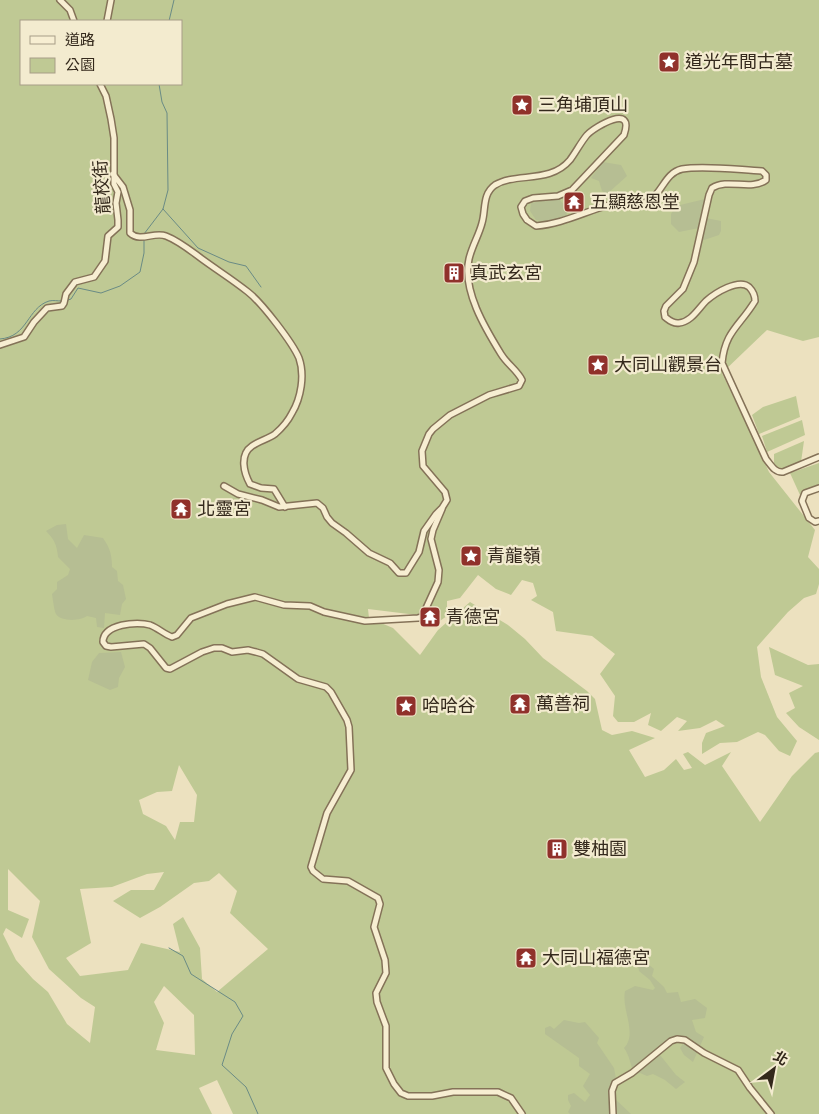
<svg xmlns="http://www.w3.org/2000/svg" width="819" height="1114" font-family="'Zilla Slab','Noto Sans TC',serif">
<rect width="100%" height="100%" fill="#ece1bf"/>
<g fill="#bfc994" fill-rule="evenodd">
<path d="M 0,0 L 819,0 L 819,337 L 803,341 L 767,330 L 722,373 L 769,472 L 815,530 L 808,557 L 819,569 L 819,584 L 816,594 L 804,598 L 788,612 L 757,647 L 761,677 L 777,717 L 797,741 L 790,756 L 779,751 L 765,735 L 758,732 L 737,742 L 720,743 L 702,754 L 702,743 L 706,733 L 725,726 L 716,720 L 700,728 L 678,731 L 687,721 L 677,717 L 661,731 L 648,725 L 651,713 L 634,722 L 618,722 L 613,716 L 615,696 L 600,674 L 615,654 L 592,636 L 556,631 L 553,612 L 531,600 L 537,596 L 533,583 L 522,580 L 511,595 L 496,589 L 478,575 L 460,598 L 447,601 L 447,616 L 434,625 L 433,614 L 417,615 L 368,609 L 369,618 L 393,628 L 420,655 L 438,630 L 470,602 L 508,625 L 525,639 L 543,658 L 587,691 L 595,699 L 602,730 L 612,735 L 632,731 L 655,738 L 629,750 L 645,777 L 664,770 L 676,759 L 684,770 L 692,768 L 683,754 L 688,752 L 705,765 L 731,752 L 722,766 L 760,822 L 792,776 L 815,753 L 819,752 L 819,1114 L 233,1114 L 217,1080 L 199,1088 L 212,1114 L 0,1114 ZM 21,21 L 181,21 L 181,84 L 21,84 ZM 179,765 L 197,795 L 194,822 L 180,822 L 175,840 L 166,826 L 143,814 L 139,800 L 157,792 L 172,791 ZM 8,869 L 40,901 L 32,937 L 49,969 L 81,998 L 95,1007 L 90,1043 L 67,1024 L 48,992 L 33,979 L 16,960 L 3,934 L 6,928 L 22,938 L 29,919 L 8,910 ZM 164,872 L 154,890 L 131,890 L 113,901 L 140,918 L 160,907 L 194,883 L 209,881 L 219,873 L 237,891 L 230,913 L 268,949 L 217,992 L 202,979 L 200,948 L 183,917 L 173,924 L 180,952 L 141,943 L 128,970 L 80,976 L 66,958 L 91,943 L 80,889 L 112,887 L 147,874 ZM 164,986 L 194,1015 L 195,1055 L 156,1050 L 164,1023 L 154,1002 Z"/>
<polygon points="796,396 800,417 759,434 752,415 763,407"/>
<polygon points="802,420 805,435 767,452 762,436"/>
<polygon points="804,441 801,462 779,471 774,464 774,454"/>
<polygon points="819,463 819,484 800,495 790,473"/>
<polygon points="769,647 808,665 819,664 819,740 799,727 786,713 795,708 789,693 803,686 775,675"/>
</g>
<g fill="#b6be93">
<polygon points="603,162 621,165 627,176 607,194 602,191 599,181 591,178"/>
<polygon points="558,198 566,207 567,217 546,222 536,220 530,211 531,203"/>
<polygon points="705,199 699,228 679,232 671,224 671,214 676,206"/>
<polygon points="706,218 721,221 721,231 719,235 701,241"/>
<path d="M 66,524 L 68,539 L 77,548 L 84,535 L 103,538 C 110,548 112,555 112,567 L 117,571 L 118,581 L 123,585 L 126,599 L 122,604 L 120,615 L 105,613 L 104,628 L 97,627 L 96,618 L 87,616 C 81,621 61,622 56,614 C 54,610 53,600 52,594 L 57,589 L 57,582 L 68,575 L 70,569 L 58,557 C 57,545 54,539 46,531 L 57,525 Z"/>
<polygon points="121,652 125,667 119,678 118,687 110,690 88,680 92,662 99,653"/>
<path d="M 643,960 L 654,969 L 652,976 L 664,987 L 667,993 L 678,992 L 681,1002 L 695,999 L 707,1008 L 705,1018 L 692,1020 L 696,1032 L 704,1037 L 693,1062 L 684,1055 L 680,1048 L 686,1039 L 679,1038 L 656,1050 L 676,1075 L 685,1082 L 676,1089 L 665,1080 L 653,1074 L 647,1076 L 640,1073 L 635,1075 C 630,1065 630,1056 624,1048 C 638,1034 621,1009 625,991 L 635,986 L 653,990 L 655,988 L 650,980 L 639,971 L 637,961 Z"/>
<polygon points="564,1020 579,1023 585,1022 599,1038 597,1043 614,1068 616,1079 610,1086 614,1098 631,1114 570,1114 568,1112 571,1106 568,1100 568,1095 574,1093 585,1102 590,1095 583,1086 590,1074 579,1066 579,1058 545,1034 545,1028 550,1026 554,1029"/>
</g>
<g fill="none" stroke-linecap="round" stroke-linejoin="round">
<g stroke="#6a8b85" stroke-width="1">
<polyline points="169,21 174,0"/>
<polyline points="163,209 198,248 229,262 246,266 261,287"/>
<polyline points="144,234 163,209 168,190 167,113 162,102 159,84"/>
<polyline points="68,300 71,299 78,288 101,293 120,286 140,272 144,253 144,240"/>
<path d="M 0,339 C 28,337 27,308 49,301 C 53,300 58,301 61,301"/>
<polyline points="169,948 183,956 191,974 235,1002 243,1016 232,1034 222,1065 246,1087 258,1114"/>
</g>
<g stroke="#847258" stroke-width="8">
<g id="street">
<polyline points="60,0 70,10 74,21"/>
<polyline points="107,21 111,0"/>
<path d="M 113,174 L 123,187 L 130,210 L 130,233 C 141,243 154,231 166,236 C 179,241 191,251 202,259 C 217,270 233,280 248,292 C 262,303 292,342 299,358 C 305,375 301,398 292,413 C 288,421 282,428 275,434 C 268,439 259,441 252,446 C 239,455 244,473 250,484 L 261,488 L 274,489 L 285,507"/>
<polyline points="0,345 24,337 34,322 47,308 62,306 64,303 66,294 75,282 94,277 105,261 108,236 118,227 118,220 116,203 118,192 114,184 114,138 111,119 106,96 100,84"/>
<path d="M 224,486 L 238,494 L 262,500 L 279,507 L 317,503 L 323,508 L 327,517 L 332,523 L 346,533 L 369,553 L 390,563 L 399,573 L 406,573 L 419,552 L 424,531 L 436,514 L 442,508 L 447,500 L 445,492 L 423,466 L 422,451 L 429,434 L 433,429 L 450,415 L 489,395 L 519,386 L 522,380 C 517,370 507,364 501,354 C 485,328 462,290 469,259 C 472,246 479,235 482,223 C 486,210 482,194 495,185 C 516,172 550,184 570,160 C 576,152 581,142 587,135 C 596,126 635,103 624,135 L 572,190 L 558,196 L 533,198 L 525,201 L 521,207 L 523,214 L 527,220 L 536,226 C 562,224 584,212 609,205 C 621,203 635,207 647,202 C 662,195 664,173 682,169 C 704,165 740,170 762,171 L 766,175 L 766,180 C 751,191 728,178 712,188 L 709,195 L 694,262 L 683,289 L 666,306 L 664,311 L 665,317 C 669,320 673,324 679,323 C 691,322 698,309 706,301 C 715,293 739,278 749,287 C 753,291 755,296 755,301 C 740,326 725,331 722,363 L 766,459 C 771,465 775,473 783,472 L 819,457"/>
<polyline points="819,488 805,493 802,501 809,518 815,522 819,521"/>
<path d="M 442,509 L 433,530 L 431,539 L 439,570 L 438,582 L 422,617 L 418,618 L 365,621 L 324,612 L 310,606 L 284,605 L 255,597 L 227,604 L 191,618 L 177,635 L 172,637 C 164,634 158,628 150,625 C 137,621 103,624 103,642 L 106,646 L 111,647 L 144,644 L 150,648 L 166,668 L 170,669 L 202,652 L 214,648 L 222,648 L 232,652 L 248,650 L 256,652 L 263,654 L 298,679 L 326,687 L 331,692 L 347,720 L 349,727 L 351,770 L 327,813 L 311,867 L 313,871 L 323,879 L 348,881 L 378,898 L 380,904 L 374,927 L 385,960 L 386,973 L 376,993 L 377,1002 L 386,1026 L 386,1068 L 394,1084 L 401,1093 L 408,1096 L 432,1096 L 453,1092 L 498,1092 L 511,1098 L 522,1114"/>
<polyline points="613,1114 612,1091 615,1083 632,1073 671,1041 677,1039 685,1040 704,1053 738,1070 750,1088 771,1114"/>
</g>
</g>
<use href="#street" stroke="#f7eed2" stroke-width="5"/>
</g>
<defs>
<g id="sight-square" transform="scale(1.125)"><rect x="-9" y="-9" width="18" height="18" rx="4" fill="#90312b" stroke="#f3ebcf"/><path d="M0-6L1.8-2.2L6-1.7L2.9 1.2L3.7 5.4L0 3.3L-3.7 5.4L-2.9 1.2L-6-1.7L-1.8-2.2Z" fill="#fff"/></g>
<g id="temple-square" transform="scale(1.125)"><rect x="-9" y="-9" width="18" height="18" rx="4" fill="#90312b" stroke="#f3ebcf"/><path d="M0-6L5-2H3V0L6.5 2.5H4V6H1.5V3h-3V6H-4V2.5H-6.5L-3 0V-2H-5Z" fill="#fff"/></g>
<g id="building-square" transform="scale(1.125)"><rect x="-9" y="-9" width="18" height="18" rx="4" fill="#90312b" stroke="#f3ebcf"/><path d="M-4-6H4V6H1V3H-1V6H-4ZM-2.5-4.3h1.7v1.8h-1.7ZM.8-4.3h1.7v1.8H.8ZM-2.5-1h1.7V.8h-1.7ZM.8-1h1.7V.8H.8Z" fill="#fff"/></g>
</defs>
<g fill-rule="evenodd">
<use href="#sight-square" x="669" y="62"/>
<use href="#sight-square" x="522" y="105"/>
<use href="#temple-square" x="574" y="202"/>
<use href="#building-square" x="454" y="273"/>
<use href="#sight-square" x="598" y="365"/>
<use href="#temple-square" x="181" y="509"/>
<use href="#sight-square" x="471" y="556"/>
<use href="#temple-square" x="430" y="617"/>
<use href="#temple-square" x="520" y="704"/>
<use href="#sight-square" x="406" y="706"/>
<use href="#building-square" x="557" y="849"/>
<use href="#temple-square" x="526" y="958"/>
</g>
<g text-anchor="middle" stroke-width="4.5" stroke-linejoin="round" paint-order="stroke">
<g font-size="18" fill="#34291c" stroke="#f3ebcf" text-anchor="start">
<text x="685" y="68">道光年間古墓</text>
<text x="538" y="111">三角埔頂山</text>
<text x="590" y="208">五顯慈恩堂</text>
<text x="470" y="279">真武玄宮</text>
<text x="614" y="371">大同山觀景台</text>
<text x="197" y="515">北靈宮</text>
<text x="487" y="562">青龍嶺</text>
<text x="446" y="623">青德宮</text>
<text x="536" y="710">萬善祠</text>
<text x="422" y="712">哈哈谷</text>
<text x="573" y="855">雙柚園</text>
<text x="542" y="964">大同山福德宮</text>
</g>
<g font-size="18" fill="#34291c" stroke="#f3ebcf">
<text transform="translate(102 187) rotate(-94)" y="6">龍校街</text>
</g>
</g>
<rect x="20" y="20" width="162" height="65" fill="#f3ebcf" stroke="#a79d87"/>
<rect x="30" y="36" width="25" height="8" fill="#f7eed2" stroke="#a79d87"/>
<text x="65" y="45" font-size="15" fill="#34291c">道路</text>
<rect x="30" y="58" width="25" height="15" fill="#bfc994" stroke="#a79d87"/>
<text x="65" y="70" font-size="15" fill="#34291c">公園</text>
<g transform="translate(774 1069) rotate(32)" stroke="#f3ebcf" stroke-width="4" paint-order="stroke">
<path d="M0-4L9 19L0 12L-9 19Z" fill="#34291c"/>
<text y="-8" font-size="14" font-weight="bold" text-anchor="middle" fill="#34291c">北</text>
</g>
</svg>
